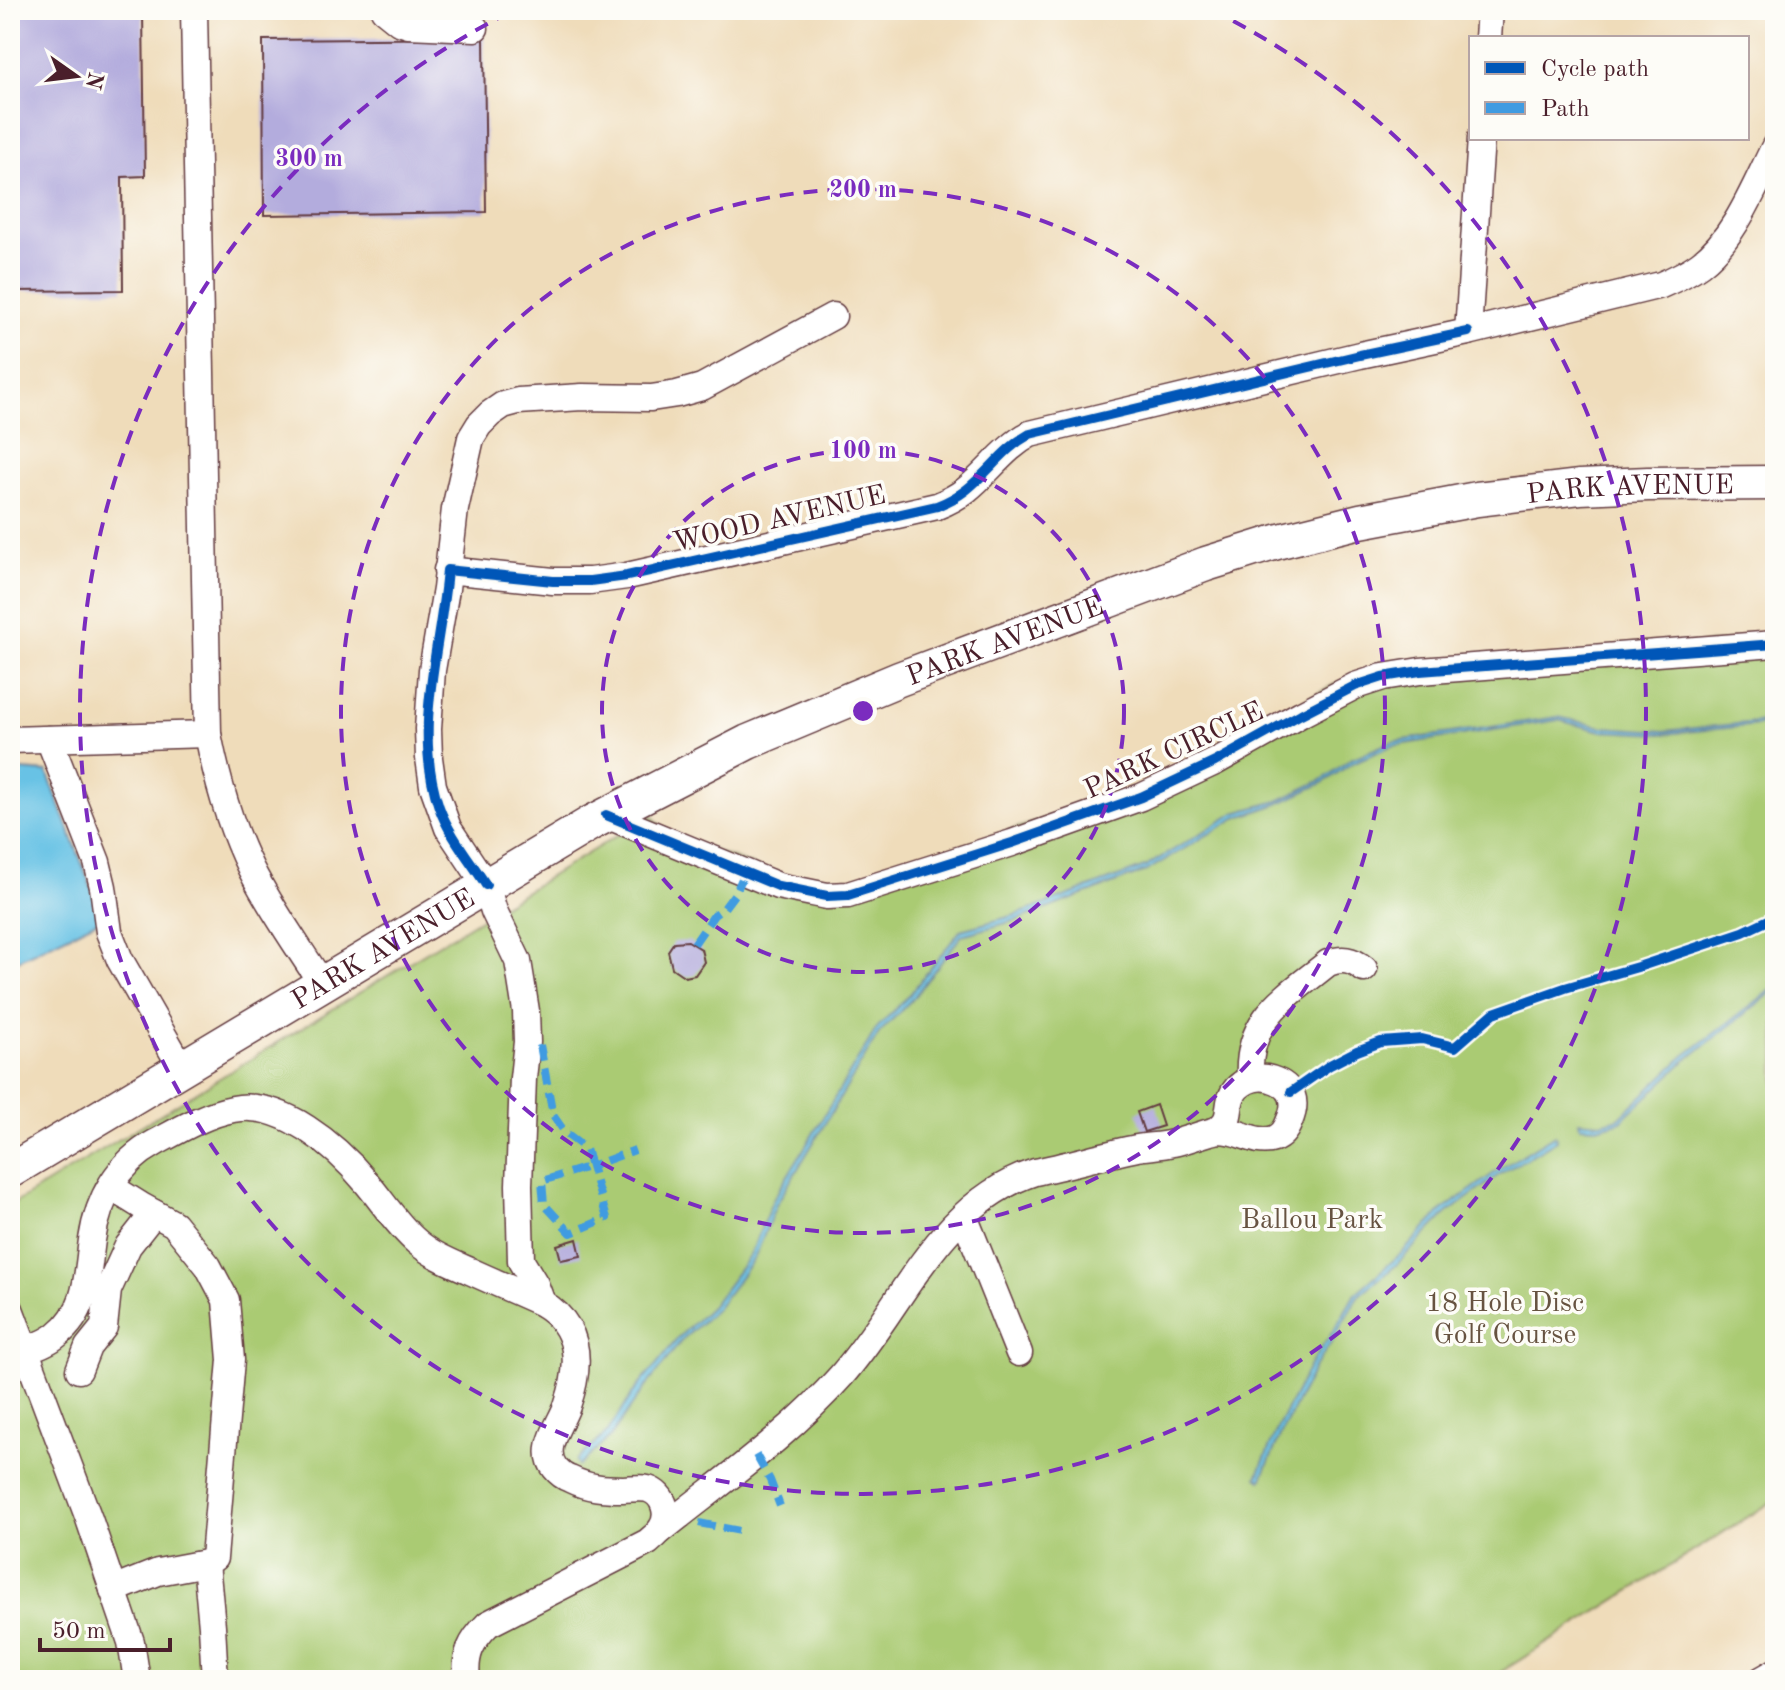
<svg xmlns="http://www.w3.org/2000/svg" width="1785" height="1690" font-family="'Old Standard TT',serif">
<rect width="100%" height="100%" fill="#fdfcf7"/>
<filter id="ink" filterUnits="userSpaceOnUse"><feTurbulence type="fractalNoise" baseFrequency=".0125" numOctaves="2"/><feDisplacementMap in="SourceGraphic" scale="16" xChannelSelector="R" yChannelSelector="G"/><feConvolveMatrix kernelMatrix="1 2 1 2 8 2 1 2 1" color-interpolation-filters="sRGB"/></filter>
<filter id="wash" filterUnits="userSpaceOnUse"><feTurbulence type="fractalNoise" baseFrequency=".006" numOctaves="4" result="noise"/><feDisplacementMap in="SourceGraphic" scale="32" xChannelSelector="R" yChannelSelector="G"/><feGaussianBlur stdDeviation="1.8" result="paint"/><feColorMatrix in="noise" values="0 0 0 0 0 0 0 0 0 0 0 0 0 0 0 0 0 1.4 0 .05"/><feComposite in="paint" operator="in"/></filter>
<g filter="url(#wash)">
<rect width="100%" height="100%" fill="#efdcba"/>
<polygon fill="#aacb73" stroke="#7a754f" stroke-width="2" points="1775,636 1775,1500 1488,1680 10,1680 10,1206 608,841 652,815 665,832 804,885 830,888 1135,790 1335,684"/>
<g fill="#67c2e5" stroke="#587088" stroke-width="2">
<polygon points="1775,714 1775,717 1758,725 1663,734 1602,731 1558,720 1391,746 1352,763 1323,783 1278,804 1236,818 1146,871 1017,920 962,935 913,998 879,1033 776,1205 755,1257 715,1310 682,1340 637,1398 611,1436 579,1466 576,1461 607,1433 633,1393 679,1337 711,1307 751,1254 772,1202 877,1028 910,994 961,930 1016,915 1145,867 1235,813 1278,801 1322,780 1351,759 1391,742 1558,717 1602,727 1664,731 1758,722"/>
<polygon points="10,769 47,772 98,905 101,919 10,964"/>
<polygon points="1775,987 1775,990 1685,1061 1621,1121 1601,1127 1580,1126 1579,1121 1601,1123 1619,1118 1682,1058"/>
<polygon points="1555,1135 1557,1140 1500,1174 1446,1214 1395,1266 1358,1296 1331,1343 1314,1368 1284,1427 1261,1480 1257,1477 1279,1425 1310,1365 1336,1327 1355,1294 1403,1252 1443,1210 1500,1169"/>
</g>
<g id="blocks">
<g fill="#b3acdd">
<polygon points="10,10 143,10 145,176 122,177 123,290 10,291"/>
<polygon points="484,38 486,212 264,215 263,40"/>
<polygon points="688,941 701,949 704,962 695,975 685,977 672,968 668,951 674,942"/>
<polygon points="1156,1105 1163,1126 1144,1132 1137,1112"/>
<polygon points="577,1239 581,1256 561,1260 557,1245"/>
</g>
</g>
</g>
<g filter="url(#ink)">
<use href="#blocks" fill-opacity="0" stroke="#633b40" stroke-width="2"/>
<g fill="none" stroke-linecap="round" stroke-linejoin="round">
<g stroke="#633b40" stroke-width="29">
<g id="minor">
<path d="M 194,10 L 208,734 C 217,780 230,827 251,869 C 271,909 298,946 322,984"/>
<polyline points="384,10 399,22 408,25 475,28"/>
<polyline points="1488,38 1490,10"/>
<path d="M 1481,138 L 1468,332 L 1661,285 C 1675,279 1688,273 1700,264 C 1736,237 1755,185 1775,146"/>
<path d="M 447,570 L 553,581 L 590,581 L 627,576 L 937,506 C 947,502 957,497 966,490 C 989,472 1004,448 1030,434 L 1360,355 L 1468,332"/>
<polyline points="49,739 97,862 103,887 109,932 120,960 182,1068"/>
<polyline points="10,740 208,734"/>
<polyline points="606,815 778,886 827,896 848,895 1012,843 1141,797 1215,762 1301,714 1355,686 1383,677 1420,671 1775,644"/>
<path d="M 1250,1079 C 1246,1018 1285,998 1328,963 C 1342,958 1352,959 1364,969"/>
<polyline points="111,1187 143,1207 174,1224 208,1266 226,1300 231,1360 214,1558 206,1563 158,1572 113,1590"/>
<polyline points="964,1216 1019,1353"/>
<polyline points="542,1303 535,1284 521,1261 519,1185 523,1078 527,1042 526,1011 518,961 494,911 486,885 448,828 433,786 429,758 428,729 432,670 446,589 455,509 471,438 479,425 490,414 503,405 518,401 582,397 651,398 677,394 702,387 833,316"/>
<polyline points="10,1309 89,1519 131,1642 137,1680"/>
<path d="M 26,1350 C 37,1346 49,1342 58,1334 C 88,1310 87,1275 92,1240 C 98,1199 118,1163 155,1143 C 179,1130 206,1114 233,1109 C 282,1099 337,1147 366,1182 C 383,1202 397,1225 417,1242 C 432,1255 452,1263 470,1271 C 494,1282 518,1292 542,1303 C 582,1327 581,1366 567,1406 C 560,1425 540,1449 555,1468 C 559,1473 564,1477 570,1479 C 588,1488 604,1489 623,1489 C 631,1489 640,1487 648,1489 C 664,1494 671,1515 661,1529 C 658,1534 652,1538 648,1542 L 488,1624 C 471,1641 464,1655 467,1680"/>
<polyline points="79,1370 88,1347 104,1327 108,1290 128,1246 154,1213"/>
<path d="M 660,1531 C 722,1481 789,1435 841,1376 C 903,1306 939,1203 1035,1172 C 1069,1165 1103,1155 1137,1148 C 1149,1146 1161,1146 1173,1143 C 1187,1140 1201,1134 1214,1131 C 1234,1126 1254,1146 1274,1139 C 1282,1136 1286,1130 1289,1122 C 1298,1102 1294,1086 1271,1079 C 1256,1074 1237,1082 1231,1098 C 1227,1112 1232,1119 1217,1130"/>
<polyline points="206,1563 212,1626 215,1680"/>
<polyline points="1761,1680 1775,1672"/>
</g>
</g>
<g stroke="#633b40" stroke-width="37">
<g id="major">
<path id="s1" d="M 10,1171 L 591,823 L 748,742 L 899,679 L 1206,564 L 1280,541 L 1360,521 L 1477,499 L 1580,487 L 1648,484 L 1775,483"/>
</g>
</g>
<use href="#minor" stroke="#fff" stroke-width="26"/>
<use href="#major" stroke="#fff" stroke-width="34"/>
<g stroke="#409be1" stroke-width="8" stroke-dasharray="16 8" stroke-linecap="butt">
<polyline points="694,944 714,915 724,908 736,892 745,872"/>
<polyline points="540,1045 553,1115 566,1134 586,1149 591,1166 542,1181 544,1204 571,1233 607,1218 591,1166 635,1150"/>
<polyline points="756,1455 770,1480 780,1506"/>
<polyline points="699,1523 745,1532"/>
</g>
<g stroke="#fdfcf7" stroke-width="15">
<g id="cycleway">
<polyline points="606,815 778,886 827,896 848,895 1012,843 1141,797 1215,762 1301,714 1355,686 1383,677 1420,671 1775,644"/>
<path d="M 486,885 C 470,860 449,835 439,807 C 412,729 441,648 447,570 L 553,581 L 590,581 L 627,576 L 937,506 C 947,502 957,497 966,490 C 989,472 1004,448 1030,434 L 1360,355 L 1468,332"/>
<polyline points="1291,1092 1330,1065 1357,1051 1381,1042 1422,1039 1455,1047 1494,1013 1565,988 1641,966 1743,932 1775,917"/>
</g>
</g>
<use href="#cycleway" stroke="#0057b8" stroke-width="10"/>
</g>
</g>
<g fill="none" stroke="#7b2cbf" stroke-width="4" stroke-dasharray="14 10">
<circle cx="863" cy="711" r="261"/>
<circle cx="863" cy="711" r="522"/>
<path d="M1212 10A783 783 0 1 1 514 10"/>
</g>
<g text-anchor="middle" stroke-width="7" stroke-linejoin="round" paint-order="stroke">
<g font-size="28" fill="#4a1f2b" stroke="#fdfcf7">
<text dy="10" stroke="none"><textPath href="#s1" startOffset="1778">PARK AVENUE</textPath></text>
<text transform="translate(779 517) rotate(-13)" y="10">WOOD AVENUE</text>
<text dy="10" stroke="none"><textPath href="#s1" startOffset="1130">PARK AVENUE</textPath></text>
<text transform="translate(1173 749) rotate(-25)" y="10">PARK CIRCLE</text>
<text dy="10" stroke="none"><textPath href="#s1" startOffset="434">PARK AVENUE</textPath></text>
</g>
<g font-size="28" fill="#675341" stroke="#fdfcf7">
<text x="1312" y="1228">Ballou Park</text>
<text x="1505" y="1311">18 Hole Disc<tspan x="1505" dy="32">Golf Course</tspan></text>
</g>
</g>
<circle cx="863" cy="711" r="12" fill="#7b2cbf" stroke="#fdfcf7" stroke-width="4"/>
<g font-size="24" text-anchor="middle" font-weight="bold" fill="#7b2cbf" stroke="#fdfcf7" stroke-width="7" stroke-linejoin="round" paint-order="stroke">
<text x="309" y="166">300 m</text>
<text x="863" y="197">200 m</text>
<text x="863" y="458">100 m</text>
</g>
<rect width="1785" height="1690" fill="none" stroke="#fdfcf7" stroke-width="40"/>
<rect x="1469" y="36" width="280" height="104" fill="#fdfcf7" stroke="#b5a4a5" stroke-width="2"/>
<rect x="1485" y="62" width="40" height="12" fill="#0057b8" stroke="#b5a4a5" stroke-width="2"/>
<text x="1541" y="76" font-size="24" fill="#4a1f2b">Cycle path</text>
<rect x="1485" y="102" width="40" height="12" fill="#409be1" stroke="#b5a4a5" stroke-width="2"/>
<text x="1541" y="116" font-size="24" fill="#4a1f2b">Path</text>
<g transform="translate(76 76) rotate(104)" stroke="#fdfcf7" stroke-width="6" paint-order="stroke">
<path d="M0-6L14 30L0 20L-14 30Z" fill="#4a1f2b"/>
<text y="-12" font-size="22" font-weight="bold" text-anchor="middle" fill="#4a1f2b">N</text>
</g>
<path d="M40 1638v12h130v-12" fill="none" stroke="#4a1f2b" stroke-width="4"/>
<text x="52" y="1638" font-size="24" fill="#4a1f2b" stroke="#fdfcf7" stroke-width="6" paint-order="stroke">50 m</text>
</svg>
